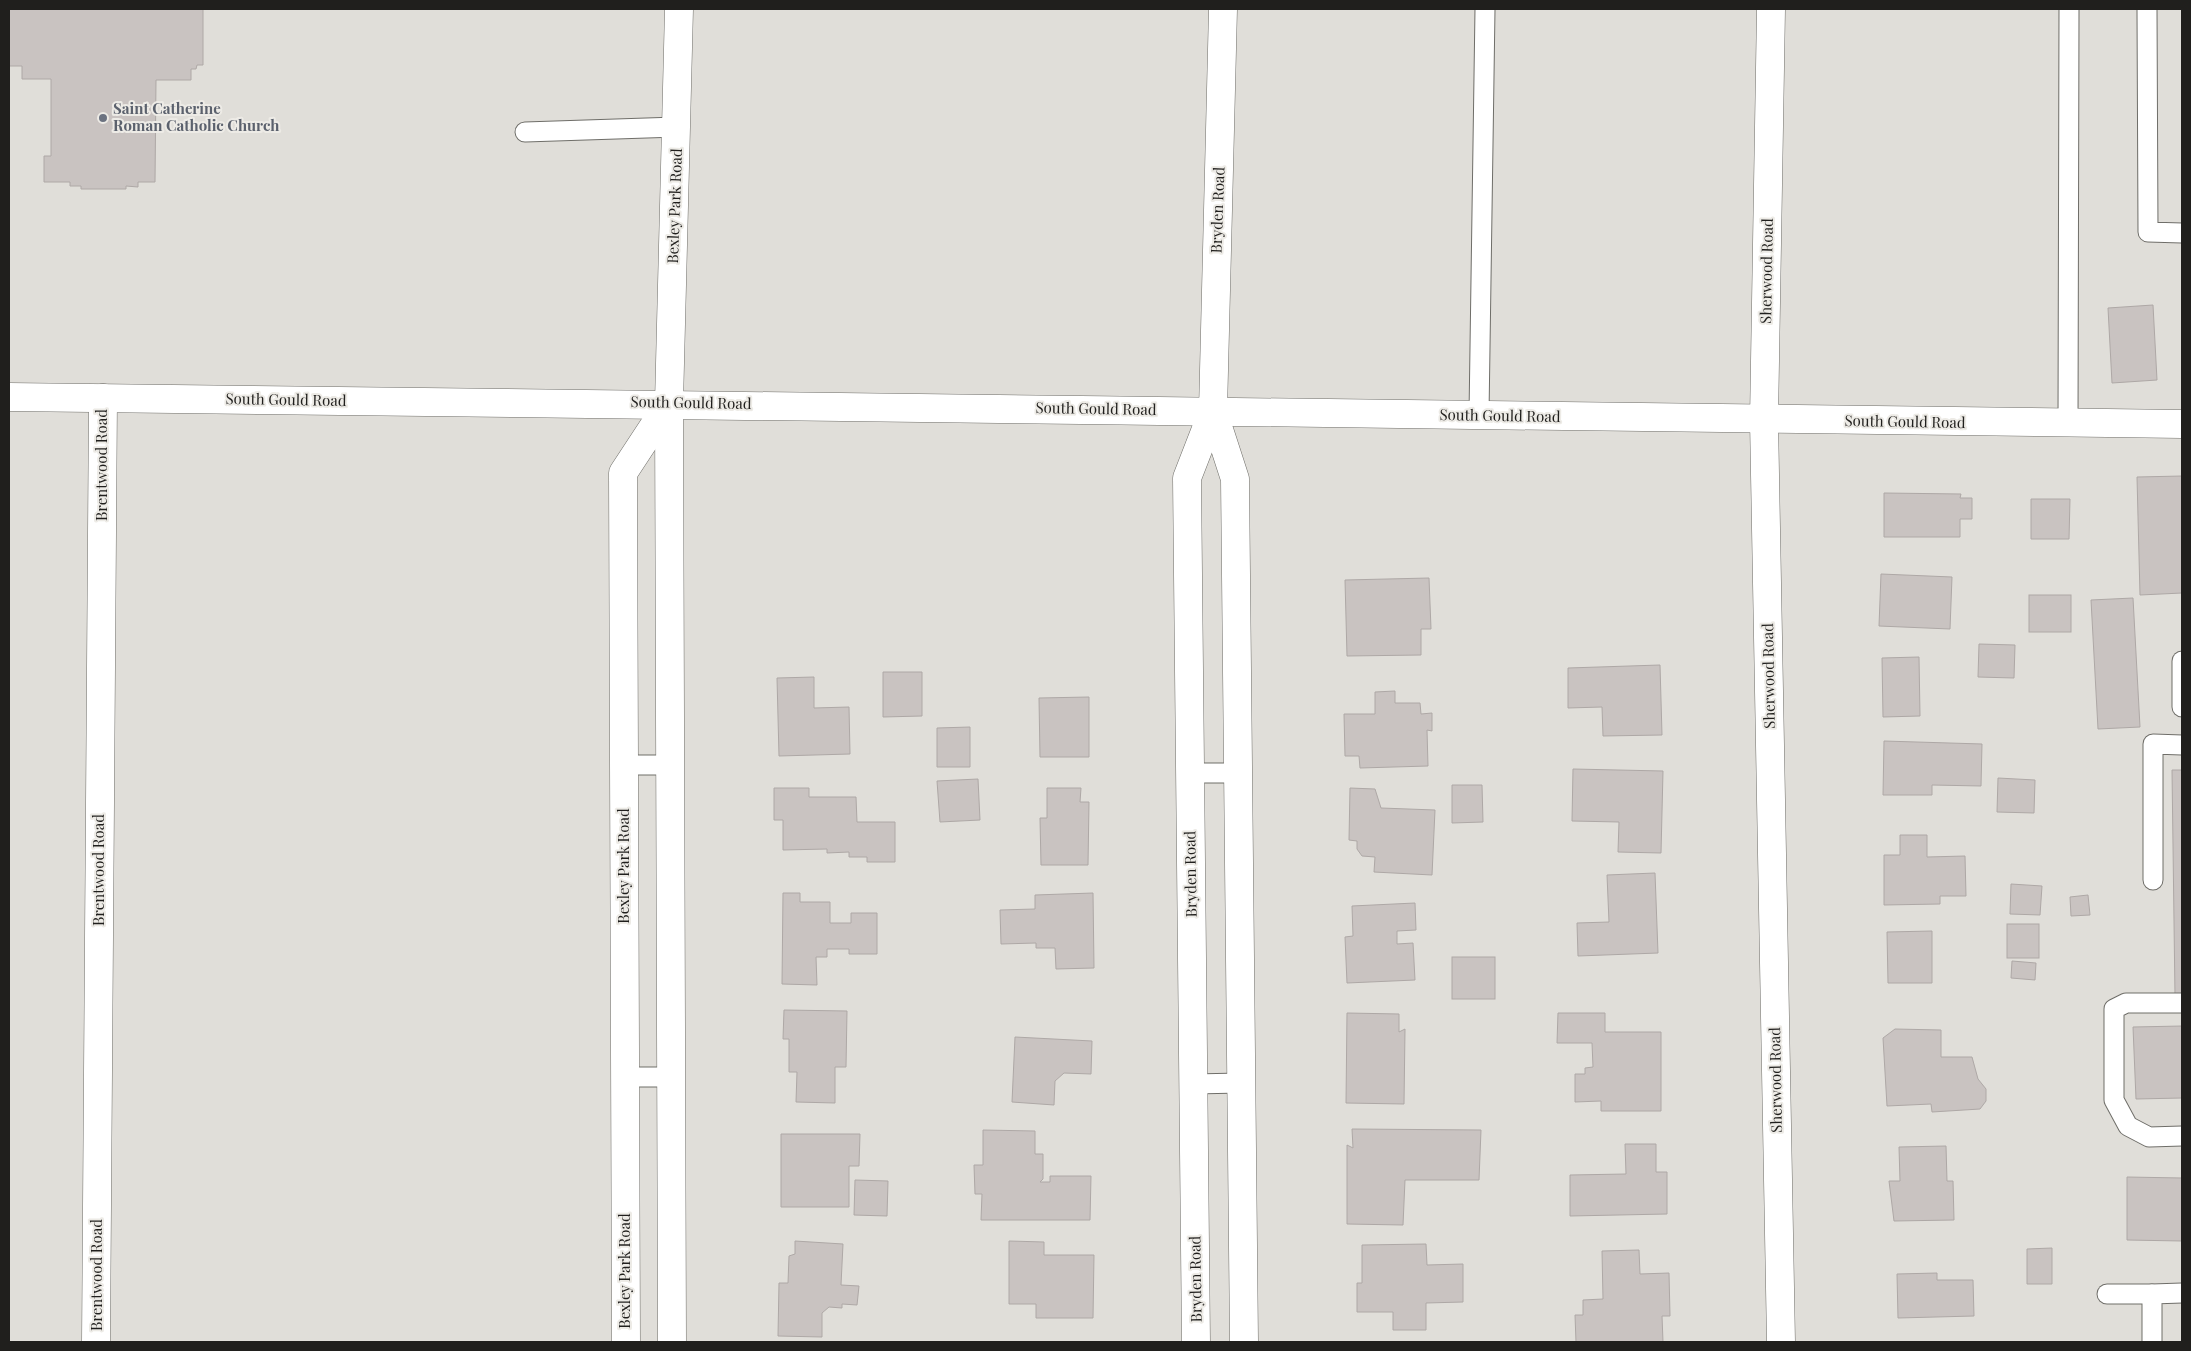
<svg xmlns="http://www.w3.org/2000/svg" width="2191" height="1351" font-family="'Playfair Display',serif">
<rect width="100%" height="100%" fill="#e0ded9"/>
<g fill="#c9c3c1" stroke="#aea8a6">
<polygon points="9,9 203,9 203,65 197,65 196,69 191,69 191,80 156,80 155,182 138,182 138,187 126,186 126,189 81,189 81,186 70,186 70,182 44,182 44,156 51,156 51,79 22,79 22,66 9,66"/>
<polygon points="2153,305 2157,380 2112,383 2108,308"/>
<polygon points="2182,476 2182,593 2140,595 2137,477"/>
<polygon points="1884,493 1961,494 1960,498 1972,498 1972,519 1960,519 1960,537 1884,537"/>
<polygon points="2031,499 2070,499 2069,539 2031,539"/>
<polygon points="1881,574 1952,577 1950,629 1879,626"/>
<polygon points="1429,578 1431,629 1421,629 1421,655 1347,656 1345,580"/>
<rect x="2029" y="595" width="42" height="37"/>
<polygon points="2133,598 2140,727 2098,729 2091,600"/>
<polygon points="1979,644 2015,645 2014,678 1978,677"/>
<polygon points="1919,657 1920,716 1883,717 1882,658"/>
<polygon points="1660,665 1662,735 1603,736 1602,707 1568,708 1568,668"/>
<polygon points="883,672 922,672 922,716 883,717"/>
<polygon points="814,677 814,708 849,707 850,754 779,756 777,678"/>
<polygon points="1395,691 1395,703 1420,703 1421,714 1432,713 1432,731 1427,730 1428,766 1360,768 1359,756 1345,756 1344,714 1375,714 1375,692"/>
<polygon points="1089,697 1089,757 1040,757 1039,698"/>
<polygon points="970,727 970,767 937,767 937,728"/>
<polygon points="1884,741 1982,744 1981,786 1932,785 1932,795 1883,795"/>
<polygon points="1573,769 1663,771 1661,853 1618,852 1619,822 1572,821"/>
<polygon points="2172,770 2182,770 2182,997 2175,997"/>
<polygon points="1998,778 2035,780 2034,813 1997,812"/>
<polygon points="978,779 980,820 940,822 937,781"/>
<polygon points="1452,785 1482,785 1483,822 1452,823"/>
<polygon points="774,788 809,788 809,797 856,797 857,822 895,822 895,862 867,862 867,857 849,857 849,852 827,853 827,849 783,850 783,820 774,820"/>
<polygon points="1047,788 1081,788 1080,802 1089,802 1088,865 1041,865 1040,818 1047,818"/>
<polygon points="1350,788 1375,789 1381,808 1435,810 1432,875 1374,872 1375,857 1362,856 1357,849 1357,841 1349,840"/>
<polygon points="1900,835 1927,835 1927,857 1965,856 1966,896 1940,896 1940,904 1884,905 1884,855 1900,855"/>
<polygon points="1655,873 1658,953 1578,956 1577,923 1609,922 1607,875"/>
<polygon points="2011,884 2042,886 2040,915 2010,914"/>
<polygon points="783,893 800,893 800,902 830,902 830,923 851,923 851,913 877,913 877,954 849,954 849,949 827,949 827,957 816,957 817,985 782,984"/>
<polygon points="1093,893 1094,968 1056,969 1055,948 1036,948 1036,943 1001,944 1000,910 1035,909 1035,895"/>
<polygon points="2088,895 2090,915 2071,916 2070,897"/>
<polygon points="1415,903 1416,930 1397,931 1397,944 1413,943 1415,980 1347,983 1345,937 1353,936 1352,906"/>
<rect x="2007" y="924" width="32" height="34"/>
<polygon points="1932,931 1932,983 1888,983 1887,932"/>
<rect x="1452" y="957" width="43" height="42"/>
<polygon points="2012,961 2036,963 2035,980 2011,978"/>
<polygon points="784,1010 847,1011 846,1067 835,1067 835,1103 796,1102 797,1072 789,1072 789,1039 783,1039"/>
<polygon points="1347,1013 1399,1014 1399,1032 1405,1029 1404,1104 1346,1103"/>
<polygon points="1558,1013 1605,1013 1605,1032 1661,1032 1661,1111 1601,1111 1601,1101 1575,1102 1575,1074 1585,1074 1585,1068 1593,1067 1592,1043 1557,1043"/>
<polygon points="2182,1026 2182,1098 2136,1099 2133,1027"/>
<polygon points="1895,1029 1941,1030 1941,1057 1972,1057 1978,1079 1986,1089 1986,1101 1980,1109 1932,1112 1931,1104 1887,1106 1883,1038"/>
<polygon points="1015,1037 1092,1041 1091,1074 1064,1073 1055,1081 1054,1105 1012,1102"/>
<polygon points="1352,1129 1481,1130 1479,1180 1405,1180 1403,1225 1347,1224 1347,1145 1353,1148"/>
<polygon points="983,1130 1035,1131 1035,1154 1043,1154 1043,1179 1040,1182 1050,1182 1050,1176 1091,1176 1090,1220 981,1220 982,1194 975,1194 974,1165 983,1165"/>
<polygon points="781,1134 860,1134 859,1166 849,1166 849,1207 781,1207"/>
<polygon points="1625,1144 1656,1144 1656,1172 1667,1172 1667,1214 1570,1216 1570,1175 1626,1174"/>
<polygon points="1946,1146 1947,1181 1953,1181 1954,1220 1894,1221 1889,1181 1900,1181 1899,1147"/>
<polygon points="2127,1177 2182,1178 2182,1241 2127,1240"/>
<polygon points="855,1180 888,1181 887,1216 854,1215"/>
<polygon points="795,1241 843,1244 841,1285 859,1286 857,1305 842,1304 842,1308 829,1307 822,1313 822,1337 778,1336 779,1283 788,1283 789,1256 795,1254"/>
<polygon points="1009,1241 1044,1242 1044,1255 1094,1255 1093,1318 1036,1318 1036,1304 1009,1304"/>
<polygon points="1426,1244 1427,1265 1463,1264 1463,1302 1426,1303 1426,1330 1393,1330 1393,1312 1357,1312 1357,1283 1362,1283 1362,1245"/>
<polygon points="2052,1248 2052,1284 2027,1284 2027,1249"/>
<polygon points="1639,1250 1640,1274 1669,1273 1670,1316 1662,1316 1663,1342 1576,1342 1575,1315 1583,1315 1583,1300 1603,1299 1602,1251"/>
<polygon points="1937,1273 1937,1280 1973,1280 1974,1316 1898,1318 1897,1274"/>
</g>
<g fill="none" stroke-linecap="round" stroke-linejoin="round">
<g stroke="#6f6e69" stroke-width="21">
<g id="service">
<polyline points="2147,9 2148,232 2182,233"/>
<polyline points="525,132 677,127"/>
<polyline points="1479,415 1485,9"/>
<polyline points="2068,423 2069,9"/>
<polyline points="2182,661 2182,707"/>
<polyline points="623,765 670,765"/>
<polyline points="1190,773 1238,773"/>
<polyline points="2153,880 2153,744 2182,745"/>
<polyline points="2182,1003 2126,1003 2114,1009 2114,1100 2128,1126 2149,1137 2182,1136"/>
<polyline points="625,1077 671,1077"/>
<polyline points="1193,1084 1241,1083"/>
<polyline points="2107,1294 2152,1294"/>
<polyline points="2152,1342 2152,1294 2182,1293"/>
</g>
</g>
<g stroke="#6f6e69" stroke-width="29">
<g id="minor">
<polyline points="1771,9 1764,420 1781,1342"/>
<path d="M 9,397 C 733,404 1458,416 2182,424"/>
<polyline points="1213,411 1235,479 1244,1342"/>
<polyline points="96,1342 103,398"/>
<polyline points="626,1342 623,473 669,403"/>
<polyline points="672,1342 669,403 679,9"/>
<polyline points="1196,1342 1187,478 1213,411 1223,9"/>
</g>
</g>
<use href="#service" stroke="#fff" stroke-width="19"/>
<use href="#minor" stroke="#fff" stroke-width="28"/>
</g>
<circle fill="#6b7280" stroke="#edebe6" stroke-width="2" cx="103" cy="118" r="5"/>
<g text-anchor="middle" stroke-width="4" stroke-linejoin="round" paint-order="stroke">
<g font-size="15" font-weight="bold" fill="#5b616d" stroke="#edebe6" text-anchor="start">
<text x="113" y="114">Saint Catherine<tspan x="113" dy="17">Roman Catholic Church</tspan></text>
</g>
<g font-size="15" fill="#201f1d" stroke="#edebe6">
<text transform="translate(675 206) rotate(-88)" y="5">Bexley Park Road</text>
<text transform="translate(1218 210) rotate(-88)" y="5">Bryden Road</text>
<text transform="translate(1767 271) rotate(-89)" y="5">Sherwood Road</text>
<text transform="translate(286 400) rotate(1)" y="5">South Gould Road</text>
<text transform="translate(691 403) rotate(1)" y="5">South Gould Road</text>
<text transform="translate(1096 409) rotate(1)" y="5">South Gould Road</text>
<text transform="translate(1500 416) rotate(1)" y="5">South Gould Road</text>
<text transform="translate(1905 422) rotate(1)" y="5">South Gould Road</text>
<text transform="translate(102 465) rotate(-90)" y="5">Brentwood Road</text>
<text transform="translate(1769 676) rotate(-91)" y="5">Sherwood Road</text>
<text transform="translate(624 866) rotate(-90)" y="5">Bexley Park Road</text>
<text transform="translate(99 870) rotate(-90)" y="5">Brentwood Road</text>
<text transform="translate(1191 874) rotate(-91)" y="5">Bryden Road</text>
<text transform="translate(1776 1080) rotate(-91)" y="5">Sherwood Road</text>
<text transform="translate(625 1271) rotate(-90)" y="5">Bexley Park Road</text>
<text transform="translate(97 1275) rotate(-90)" y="5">Brentwood Road</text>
<text transform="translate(1196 1279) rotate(-91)" y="5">Bryden Road</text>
</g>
</g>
<rect width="2191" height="1351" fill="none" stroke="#201f1d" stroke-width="20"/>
</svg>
